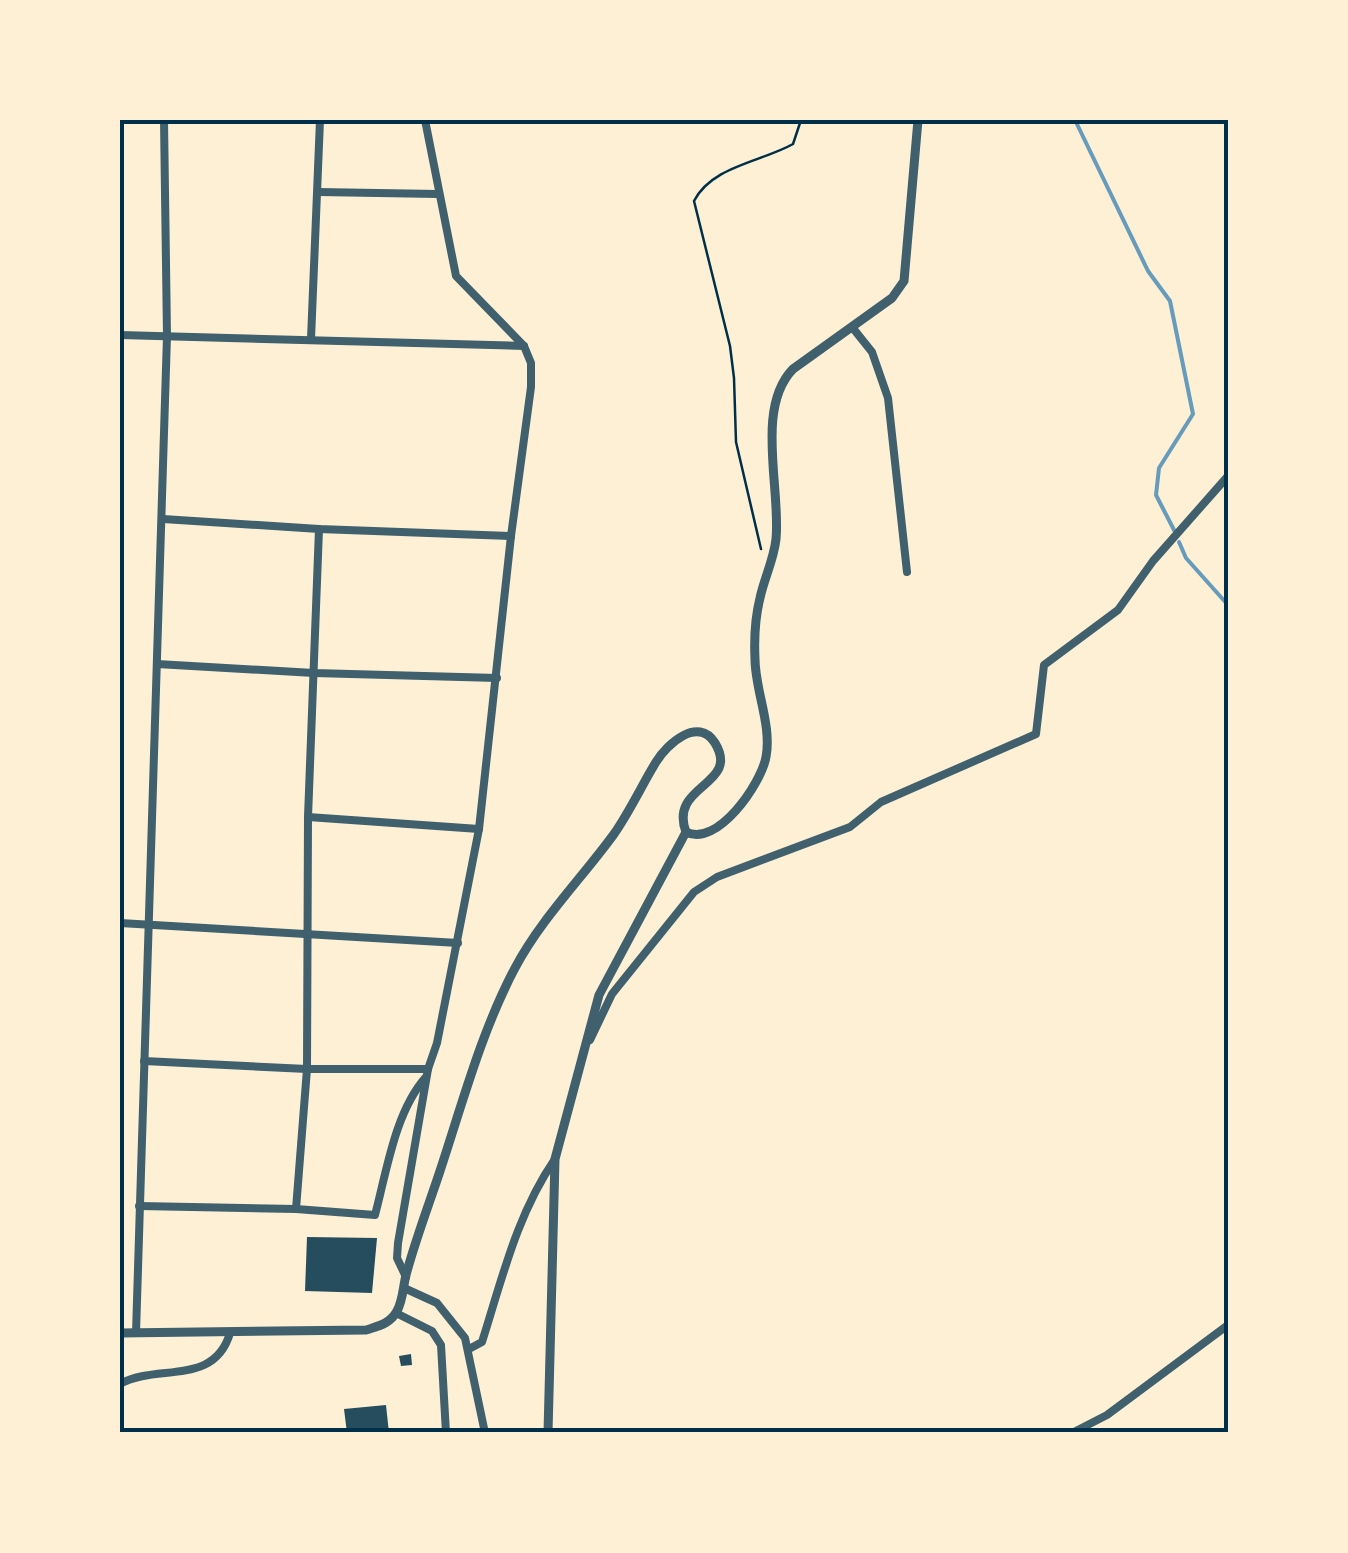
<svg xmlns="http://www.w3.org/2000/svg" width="1348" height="1553" font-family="'Fira Sans',sans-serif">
<rect width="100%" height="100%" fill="#fdf0d5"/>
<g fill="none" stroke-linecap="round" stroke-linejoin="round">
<g stroke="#669bbc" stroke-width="4">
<polyline points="1075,120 1148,271 1170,301 1193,414 1159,468 1156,495 1174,530"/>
<polyline points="1179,542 1186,558 1228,605"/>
</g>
</g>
<g fill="#264d5e">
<polygon points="307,1237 377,1238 372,1293 305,1291"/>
<polygon points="411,1354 412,1365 401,1366 399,1356"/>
<polygon points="386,1405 389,1433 347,1433 344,1409"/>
</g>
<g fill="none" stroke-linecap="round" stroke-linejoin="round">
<path stroke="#003049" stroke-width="2.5" d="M 761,549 L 736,442 L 734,378 L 730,346 L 694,201 C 712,166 761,162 793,144 L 801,120"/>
<g stroke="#3f606c" stroke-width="8">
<polyline points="318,192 438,194"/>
<polyline points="852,327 872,352 888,398 907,572"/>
<polyline points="120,335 524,346"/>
<polyline points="311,339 320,120"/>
<polyline points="163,519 319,529 511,536"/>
<polyline points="157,664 314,673 497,678"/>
<polyline points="308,817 479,829"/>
<polyline points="120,923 458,943"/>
<polyline points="590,1040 612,994 694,892 717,877 850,827 881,802 1036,734 1044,665 1118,610 1153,561 1228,476"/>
<polyline points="144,1061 307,1069 428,1069"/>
<path d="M 139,1206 L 296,1209 L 375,1215 C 387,1170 395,1112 426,1077"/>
<polyline points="296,1209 307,1069 308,817 319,529"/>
<polyline points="406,1277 397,1258 398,1243 428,1069 437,1043 479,829 511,536 531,387 531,363 524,346 456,276 425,120"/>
<polyline points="404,1288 437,1303 465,1338 485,1433"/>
<polyline points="396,1313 432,1331 441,1345 446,1433"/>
<polyline points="136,1333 167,336 164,120"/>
<path d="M 469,1349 L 482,1342 C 502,1279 517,1214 555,1159"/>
<path d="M 120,1384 C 157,1363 214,1387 230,1333"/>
<polyline points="953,1433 982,1433"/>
<polyline points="1072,1433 1107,1415 1228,1325"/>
</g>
<g stroke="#3f606c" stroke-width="9">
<path d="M 120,1333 L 366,1330 C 378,1326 390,1324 397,1311 C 403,1300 403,1287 406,1275 C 415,1241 428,1207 439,1174 C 462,1105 481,1032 515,968 C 541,919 582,878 614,834 C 630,811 642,785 656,762 C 667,744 698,716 715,743 C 741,786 668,784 686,832 C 717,848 761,784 766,757 C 772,725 755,690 755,659 C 754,638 755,618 760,598 C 764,579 774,559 776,539 C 781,489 755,408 793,369 L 892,298 L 904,281 L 918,120"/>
<polyline points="548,1433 555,1159 599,995 686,832"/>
</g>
</g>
<rect width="1348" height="1553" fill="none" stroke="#fdf0d5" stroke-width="245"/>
<rect x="122" y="122" width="1104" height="1308" fill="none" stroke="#003049" stroke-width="4"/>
</svg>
